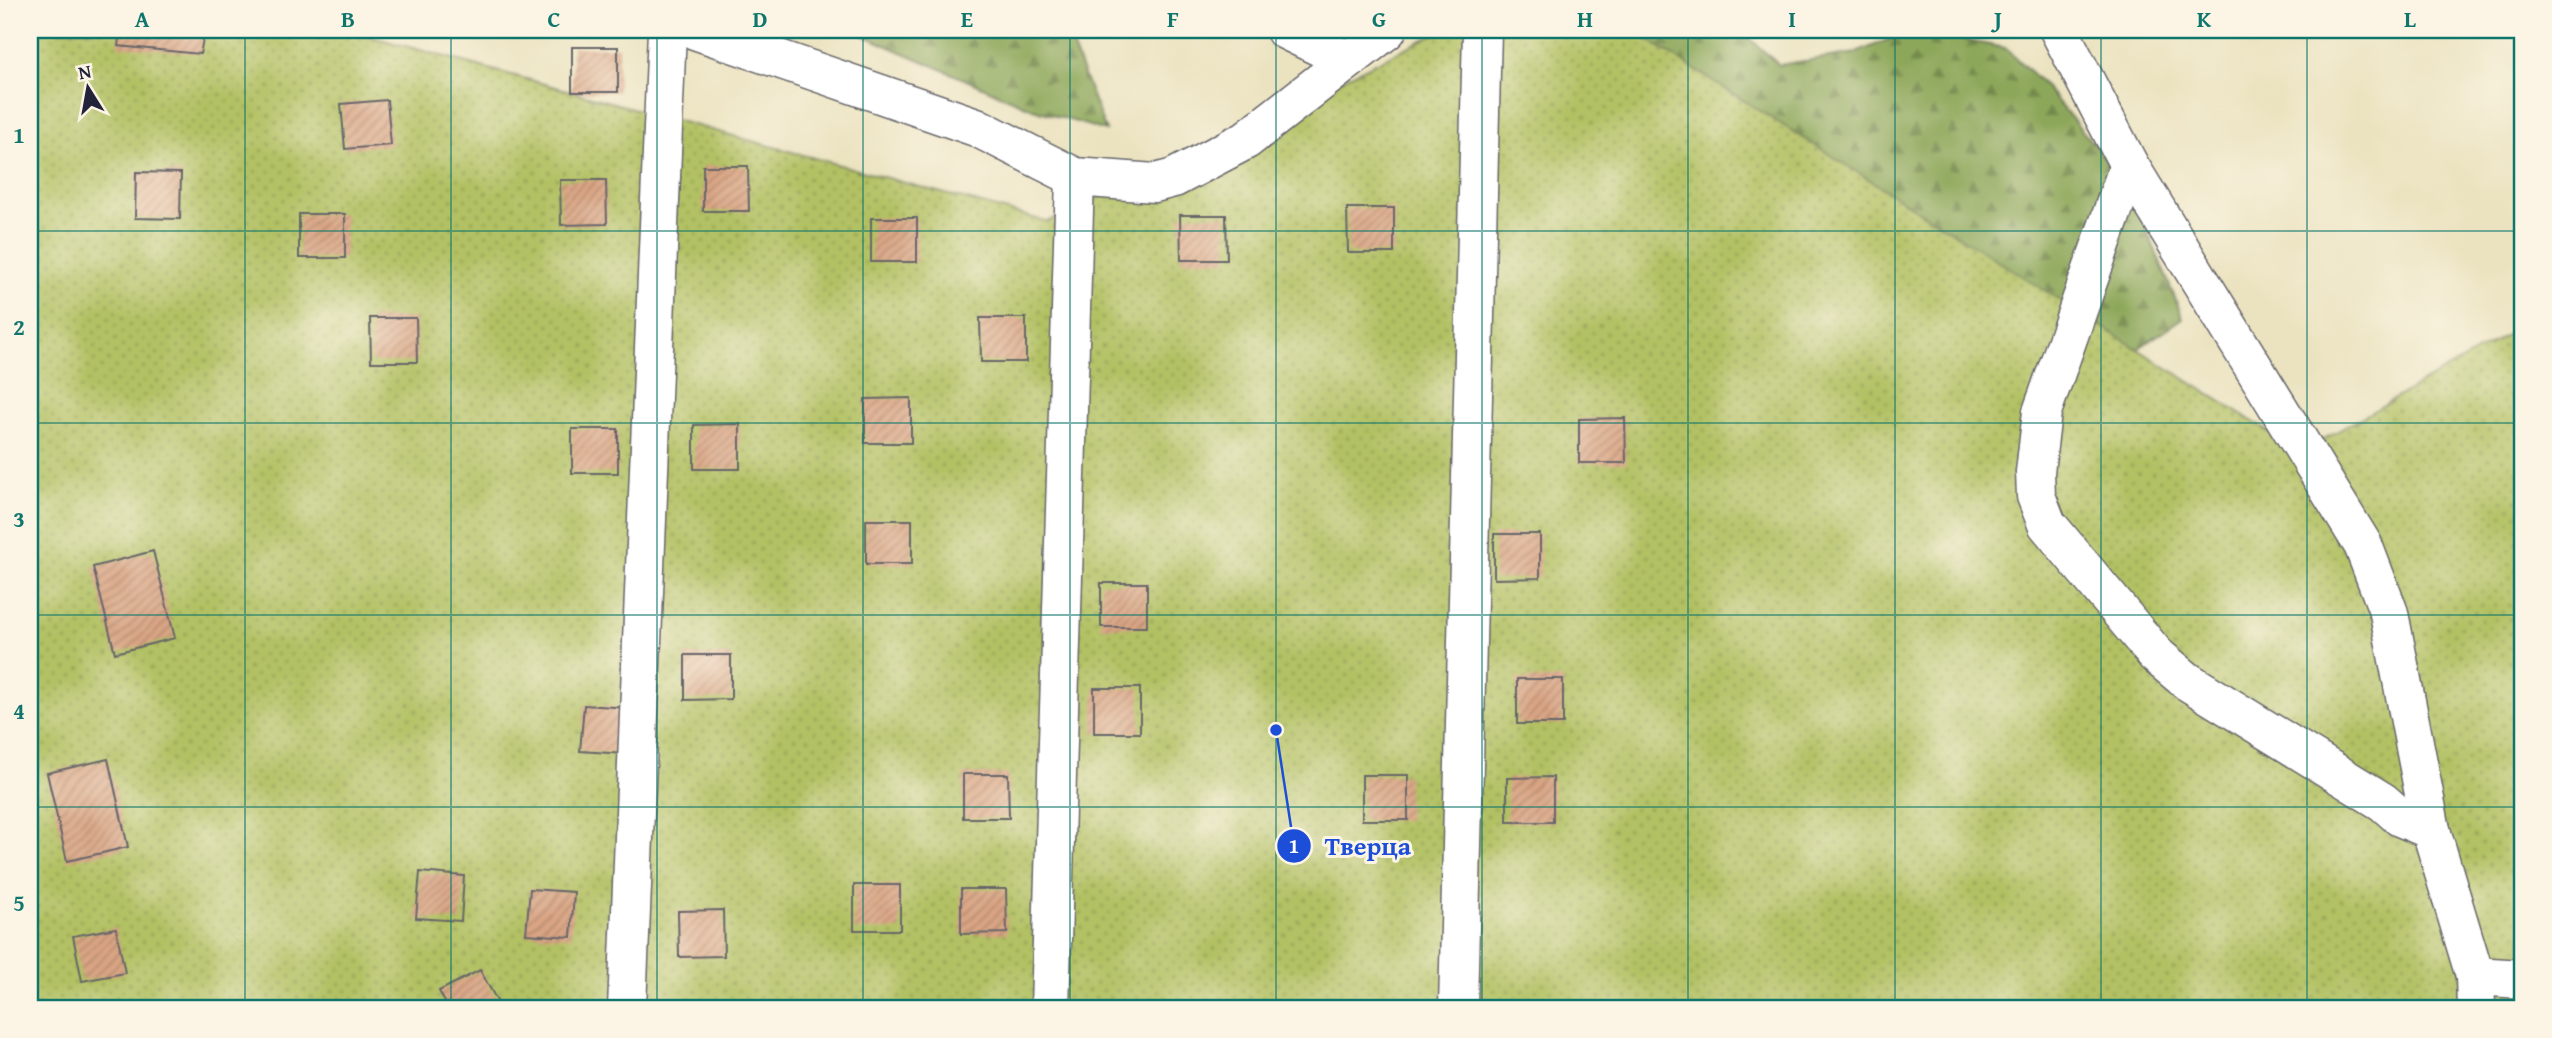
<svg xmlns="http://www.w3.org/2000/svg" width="2552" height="1038" font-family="'Gentium Book Plus',serif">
<defs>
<pattern id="forest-firs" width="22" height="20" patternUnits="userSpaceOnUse" patternTransform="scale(1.75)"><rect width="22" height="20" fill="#8da75a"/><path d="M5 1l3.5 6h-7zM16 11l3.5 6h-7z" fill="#73884c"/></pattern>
<pattern id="garden-dots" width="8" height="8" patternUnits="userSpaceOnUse" patternTransform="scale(1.75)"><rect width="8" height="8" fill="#b2c164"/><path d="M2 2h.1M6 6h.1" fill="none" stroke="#909c54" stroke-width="1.8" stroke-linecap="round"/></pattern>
<pattern id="building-hatch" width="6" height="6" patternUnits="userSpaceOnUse" patternTransform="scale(1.75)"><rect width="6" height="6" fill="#daa584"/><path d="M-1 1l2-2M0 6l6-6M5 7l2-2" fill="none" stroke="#b0866d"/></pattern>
</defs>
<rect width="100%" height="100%" fill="#fcf5e5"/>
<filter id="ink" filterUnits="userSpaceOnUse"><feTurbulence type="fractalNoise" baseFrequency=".0143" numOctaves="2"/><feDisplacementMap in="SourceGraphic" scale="14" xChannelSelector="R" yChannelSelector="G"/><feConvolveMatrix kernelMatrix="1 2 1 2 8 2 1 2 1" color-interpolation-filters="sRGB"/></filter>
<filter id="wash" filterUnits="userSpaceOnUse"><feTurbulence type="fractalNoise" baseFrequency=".00686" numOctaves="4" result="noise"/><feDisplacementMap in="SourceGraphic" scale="28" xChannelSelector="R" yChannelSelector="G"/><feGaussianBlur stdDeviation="1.57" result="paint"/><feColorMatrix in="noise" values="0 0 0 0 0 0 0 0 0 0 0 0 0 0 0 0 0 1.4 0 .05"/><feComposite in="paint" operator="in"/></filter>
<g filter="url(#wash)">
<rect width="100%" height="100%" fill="#ebe3c0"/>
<g fill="url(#forest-firs)" stroke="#58644a" stroke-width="2">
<polygon points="851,30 1066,30 1106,131 1033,109"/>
<polygon points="1518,30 1747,30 1748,37 1779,65 1856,53 1912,30 2005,48 2041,82 2129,186 2183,318 2133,352"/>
</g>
<polygon fill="url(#garden-dots)" stroke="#6a7250" stroke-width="2" points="30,30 347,30 1048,222 1443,30 1632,30 2301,452 2522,326 2522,1008 30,1008"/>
<g id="blocks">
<g fill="url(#building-hatch)">
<polygon points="120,30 205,30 200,54 118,46"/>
<rect x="572" y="47" width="46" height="45"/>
<polygon points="387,100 391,145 345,149 341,104"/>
<polygon points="703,166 748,166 749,211 703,211"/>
<polygon points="136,172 181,173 180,219 135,218"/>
<polygon points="560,180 606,180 607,224 561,225"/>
<polygon points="1347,208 1394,208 1394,253 1348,253"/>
<rect x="299" y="214" width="46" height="44"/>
<polygon points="1180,215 1226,215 1227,260 1181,260"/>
<rect x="871" y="218" width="46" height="44"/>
<polygon points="370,318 416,318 417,362 371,362"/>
<polygon points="980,318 1026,318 1026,362 981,362"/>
<polygon points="911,398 911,443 865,443 865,399"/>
<polygon points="1625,418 1626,463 1579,463 1579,419"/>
<polygon points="740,424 740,469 694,469 694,425"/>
<rect x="572" y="429" width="46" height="44"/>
<rect x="866" y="520" width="46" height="44"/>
<polygon points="1494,534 1540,534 1540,578 1494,579"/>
<polygon points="153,551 175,638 115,653 93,567"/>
<rect x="1101" y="583" width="46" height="44"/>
<polygon points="685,655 731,655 731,699 685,700"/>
<rect x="1517" y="679" width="46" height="45"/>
<rect x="1094" y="688" width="46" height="45"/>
<polygon points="584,705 629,708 625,754 580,751"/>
<polygon points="108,759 128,847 67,861 47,773"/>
<polygon points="963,774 1008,774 1009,818 963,818"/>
<rect x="1362" y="775" width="46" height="45"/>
<polygon points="1553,777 1553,822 1507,822 1507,778"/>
<polygon points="420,872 464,876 461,921 416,918"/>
<rect x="854" y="885" width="46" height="45"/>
<polygon points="530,889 574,892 571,937 526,934"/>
<polygon points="961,889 1006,889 1007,933 961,934"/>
<polygon points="723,910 724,956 679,957 678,911"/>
<polygon points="116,928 125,973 82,981 73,936"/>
<polygon points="480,970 501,1008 448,1008 439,991"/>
</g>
</g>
</g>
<g filter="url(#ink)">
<use href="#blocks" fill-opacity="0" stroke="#68666a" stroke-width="2"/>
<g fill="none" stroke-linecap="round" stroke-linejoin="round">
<g stroke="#68666a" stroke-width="41">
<g id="minor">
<polyline points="695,30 976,127 1075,177 1155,183 1174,178 1246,140 1387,30"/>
<polyline points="1285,30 1347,60"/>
<polyline points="2059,30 2129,165 2042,412 2035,472 2036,496 2047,524 2156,655 2187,681 2383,802 2400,817 2431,830 2475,976 2522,979"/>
<polyline points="2129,165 2363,545 2389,613 2431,830"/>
<polyline points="2475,976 2476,1008"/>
<polyline points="627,1008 667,30"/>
<polyline points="1050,1008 1075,177"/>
<polyline points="1458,1008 1482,30"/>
</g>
</g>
<use href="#minor" stroke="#fff" stroke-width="38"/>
</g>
</g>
<path fill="none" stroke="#0f766e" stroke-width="2" stroke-opacity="0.55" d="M 245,30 L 245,1008M 451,30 L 451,1008M 657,30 L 657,1008M 863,30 L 863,1008M 1070,30 L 1070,1008M 1276,30 L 1276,1008M 1482,30 L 1482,1008M 1688,30 L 1688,1008M 1895,30 L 1895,1008M 2101,30 L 2101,1008M 2307,30 L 2307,1008M 30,231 L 2522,231M 30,423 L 2522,423M 30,615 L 2522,615M 30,807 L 2522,807"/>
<path fill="none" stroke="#1d4ed8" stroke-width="2.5" d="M1276 730L1294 846"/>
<g fill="#1d4ed8" stroke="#fcf5e5" stroke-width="2.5">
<circle cx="1276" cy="730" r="7"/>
<circle cx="1294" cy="846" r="18"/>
</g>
<g font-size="21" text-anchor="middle" font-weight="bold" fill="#fff">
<text x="1294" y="853">1</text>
</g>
<g font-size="26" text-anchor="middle" font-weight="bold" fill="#1d4ed8" stroke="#fcf5e5" stroke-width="6" stroke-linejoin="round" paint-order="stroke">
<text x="1368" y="855">Тверца</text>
</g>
<rect width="2552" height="1038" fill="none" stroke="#fcf5e5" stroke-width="77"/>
<g transform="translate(88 88) rotate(349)" stroke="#fcf5e5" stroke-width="5" paint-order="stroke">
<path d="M0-5L12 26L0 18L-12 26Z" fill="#22223b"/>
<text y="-10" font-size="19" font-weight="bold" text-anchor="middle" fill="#22223b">N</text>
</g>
<rect x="38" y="38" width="2476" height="962" fill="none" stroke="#0f766e" stroke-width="2.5"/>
<g font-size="23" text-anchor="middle" font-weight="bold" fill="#0f766e">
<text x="142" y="27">A</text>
<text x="348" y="27">B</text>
<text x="554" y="27">C</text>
<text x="760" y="27">D</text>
<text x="967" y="27">E</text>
<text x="1173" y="27">F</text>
<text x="1379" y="27">G</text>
<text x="1585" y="27">H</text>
<text x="1792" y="27">I</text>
<text x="1998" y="27">J</text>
<text x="2204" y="27">K</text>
<text x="2410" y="27">L</text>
<text x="19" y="143">1</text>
<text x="19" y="335">2</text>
<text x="19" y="527">3</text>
<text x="19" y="719">4</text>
<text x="19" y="911">5</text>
</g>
</svg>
